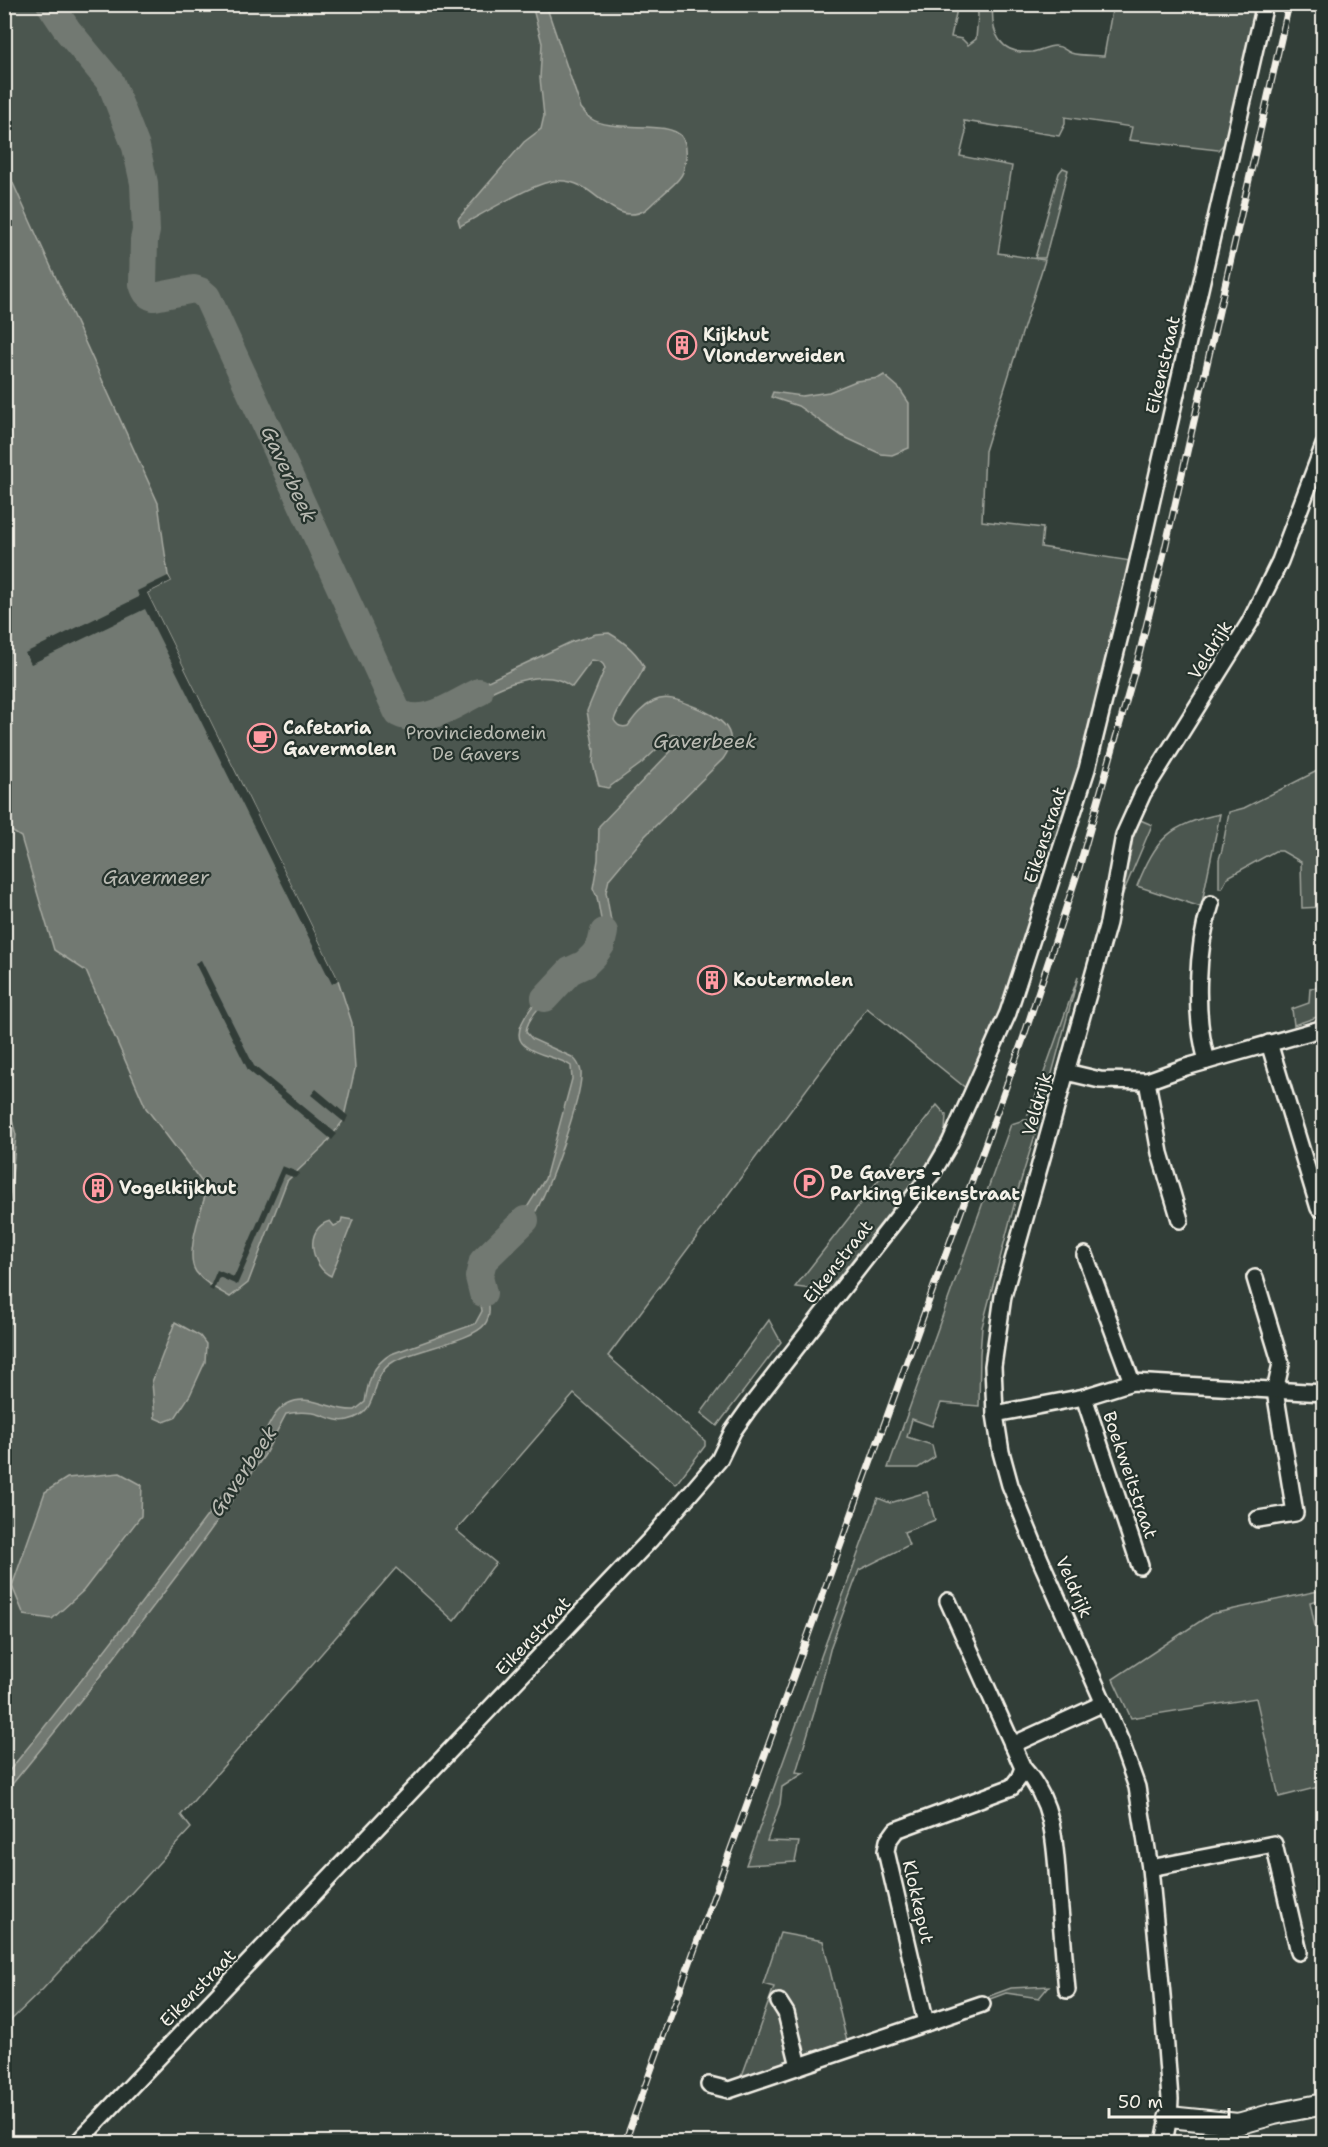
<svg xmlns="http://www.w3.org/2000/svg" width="1328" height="2147" font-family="'Shantell Sans',sans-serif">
<rect width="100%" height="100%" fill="#323e38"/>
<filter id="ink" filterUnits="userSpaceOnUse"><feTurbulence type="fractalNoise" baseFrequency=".0167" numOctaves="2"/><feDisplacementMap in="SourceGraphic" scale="12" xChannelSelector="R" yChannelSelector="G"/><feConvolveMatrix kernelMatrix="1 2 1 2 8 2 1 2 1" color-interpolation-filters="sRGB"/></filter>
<g filter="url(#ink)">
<g fill="#4c564f" stroke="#a0a49c" stroke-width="1.5">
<path d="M 958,4 L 951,37 L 962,39 L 968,45 L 976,39 L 978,15 L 977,5 L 993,4 C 990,33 1000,55 1032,52 C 1040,51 1047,46 1055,46 C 1063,46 1064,50 1071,53 C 1080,56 1094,55 1104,56 L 1113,5 L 1241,6 L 1251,9 L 1255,16 L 1229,139 L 1218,150 L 1129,140 L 1132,127 L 1065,117 L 1065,124 L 1059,136 L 964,121 L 966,132 L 960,156 L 1012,166 L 998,253 L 1045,260 L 985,451 L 982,521 L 1043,528 L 1041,547 L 1131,561 L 1076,782 L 1001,1010 L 967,1089 L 867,1008 L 608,1356 L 705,1441 L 705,1446 L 676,1484 L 574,1394 L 456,1530 L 496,1563 C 480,1581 470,1603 454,1621 L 396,1568 L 181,1815 L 191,1828 L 43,1989 L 5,2026 L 4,5 Z"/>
<polygon points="1063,168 1068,170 1045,258 1035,258 1059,173"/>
<polygon points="1323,768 1323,907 1302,908 1301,862 1282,851 1275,851 1228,877 1222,888 1219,888 1219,859 1222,850 1229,812 1244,808"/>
<path d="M 1220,814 L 1201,907 L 1137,886 C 1156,839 1169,824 1220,814 Z"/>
<polygon points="1138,819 1152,825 1121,898 1129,845"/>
<polygon points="1078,977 1043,1107 1028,1114 1034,1101"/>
<polygon points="1323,987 1323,1015 1294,1025 1292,1009 1309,1003 1310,988"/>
<polygon points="937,1105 946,1115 945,1132 925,1167 828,1291 795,1287"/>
<polygon points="1024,1120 1034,1120 1039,1122 1018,1190 982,1327 980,1354 979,1406 941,1403 932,1426 912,1419 907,1437 932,1445 935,1457 918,1468 888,1468 1011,1124"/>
<polygon points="769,1320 781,1342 717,1426 701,1413"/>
<polygon points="927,1492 935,1520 904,1532 909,1545 859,1570 831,1646 814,1713 796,1772 804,1773 782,1787 780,1804 767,1841 799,1842 795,1862 746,1865 878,1498 890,1503"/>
<polygon points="1323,1590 1323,1599 1310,1602 1323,1665 1323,1786 1279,1797 1256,1698 1131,1718 1113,1679 1211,1614"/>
<polygon points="780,1933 823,1941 850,2054 823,2066 798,2074 737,2081 743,2073 774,1987 763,1984"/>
<polygon points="1049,1986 1039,1998 1006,1993 982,2002 981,1999 1011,1988"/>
</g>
<g fill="#727972" stroke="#a6a9a1" stroke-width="1.5">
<path d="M 532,5 L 546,5 L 581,108 C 584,111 587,116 590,118 C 612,134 668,119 682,137 C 689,148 686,160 683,172 C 680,181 669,188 662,195 C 656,199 651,206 645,210 C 620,225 600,195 581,186 C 573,182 563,180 554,181 C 533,183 481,215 460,226 L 458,219 L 524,142 L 541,129 L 544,116 L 540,78 L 542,43 Z"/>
<path d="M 4,152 L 10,156 L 7,170 L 158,503 L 168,575 L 171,581 L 147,593 L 338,980 L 352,1023 L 355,1069 L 343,1121 L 324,1146 L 287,1181 L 248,1283 L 230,1297 C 218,1290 205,1284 196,1272 C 184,1255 202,1209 207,1189 L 146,1108 L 86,971 L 54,950 L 21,837 L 5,827 Z"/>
<polygon points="884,375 899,388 909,403 909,448 892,455 881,454 842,436 798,406 771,397 773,392 802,396 829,392 856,381 879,378"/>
<path d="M 609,633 C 623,641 637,652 644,667 C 637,686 620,701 614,720 C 617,726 621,728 628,726 C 635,716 642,707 654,701 C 666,695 678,700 690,705 C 714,714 745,729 723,759 L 645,836 L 609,879 L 606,892 L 611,921 L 610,934 L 599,960 L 589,972 L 582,960 L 588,947 L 598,933 L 601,919 L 597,897 L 593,888 L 598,860 L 599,826 L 674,748 L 679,741 L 678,735 L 673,734 L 642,763 L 608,788 L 599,786 L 593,764 L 594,750 L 587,711 L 605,668 C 602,661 599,661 592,660 L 572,687 C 566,683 559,679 551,678 C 515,673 478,700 447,715 L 441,703 L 571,642 L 596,634 Z"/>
<path d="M 569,968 L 572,975 C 560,987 526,1015 526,1032 L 532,1039 L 572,1057 C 577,1061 580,1066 581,1072 C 583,1096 547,1194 533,1216 C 525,1228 512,1239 502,1249 L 494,1244 L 516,1225 L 545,1179 L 572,1079 L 571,1066 C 557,1056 538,1057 524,1045 C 503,1027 556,981 569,968 Z"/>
<polygon points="4,1091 16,1135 7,1225 5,1232"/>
<path d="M 342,1218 L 353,1220 L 331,1276 C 311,1267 303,1228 330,1221 L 334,1226 L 341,1223 Z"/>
<path d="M 482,1254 L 491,1262 C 478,1284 497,1307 485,1324 C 473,1341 413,1350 393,1362 C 367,1377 383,1412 348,1420 C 335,1423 325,1415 313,1413 C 304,1412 294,1412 286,1414 L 264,1456 L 191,1557 L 97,1680 L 5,1793 L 5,1776 C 86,1676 165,1573 242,1469 C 246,1463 251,1457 256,1451 C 265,1436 271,1411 289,1403 C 310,1393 334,1412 355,1410 L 365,1402 C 368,1382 372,1365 391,1354 L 475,1324 L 482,1311 C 479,1290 469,1273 482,1254 Z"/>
<polygon points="175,1322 200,1336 206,1344 205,1362 190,1395 175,1418 164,1422 155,1418 152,1382"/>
<polygon points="120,1473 142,1485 141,1516 83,1591 52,1619 24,1615 12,1586 45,1492 67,1478"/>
</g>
<g fill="#323e38">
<polygon points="168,576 171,581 147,593 338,980 332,984 145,609 31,664 25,653 139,597 137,591"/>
<polygon points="201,960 254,1066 337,1134 332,1140 248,1070 195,963"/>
<polygon points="316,1089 348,1116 345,1123 311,1095"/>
<polygon points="282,1166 300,1173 295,1178 285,1174 237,1285 219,1277 213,1291 209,1289 217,1270 234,1277"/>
</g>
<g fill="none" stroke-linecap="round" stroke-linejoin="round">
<g stroke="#727972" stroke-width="28">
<path d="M 50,4 L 68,31 L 111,83 L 136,147 L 144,183 L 146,231 L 144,240 L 143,284 C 145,291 147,295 154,297 L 194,289 L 200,291 L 207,297 L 398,713 C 425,727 454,704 479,692"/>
<polyline points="545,998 570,971 585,964 594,955 601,945 604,932"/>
<polyline points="483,1293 479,1277 483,1261 525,1220"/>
</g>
<g stroke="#f4f1e8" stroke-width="20">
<g id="minor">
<polyline points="1269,1043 1319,1208"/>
<path d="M 1207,1061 C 1194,1015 1196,949 1211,904"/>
<polyline points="1066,1072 1100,1080 1147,1081 1186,1067 1324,1028"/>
<polyline points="1147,1081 1160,1153 1180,1220"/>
<polyline points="1085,1255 1132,1382"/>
<polyline points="1255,1278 1281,1364 1275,1391 1295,1513 1258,1519"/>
<polyline points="1084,1397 1140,1566"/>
<polyline points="995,1414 1084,1397 1132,1382 1324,1393"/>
<path d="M 948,1601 L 1023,1768 C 1057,1805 1055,1850 1059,1898 C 1062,1928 1064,1959 1067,1990"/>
<polyline points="1012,1745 1104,1703"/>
<polyline points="1150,1868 1274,1844 1299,1952"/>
<polyline points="779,2002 786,2013 799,2066"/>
<polyline points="926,2023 886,1851 888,1841 896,1830 1012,1787 1019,1778 1023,1768"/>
<polyline points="709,2085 729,2090 982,2004"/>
<polyline points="78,2142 651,1539 719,1460 733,1431 750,1407 933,1172 950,1143 1008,1013 1087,769 1132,587 1265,4"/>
<polyline points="1164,2142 1169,2117 1170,2099 1162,1995 1150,1868 1137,1787 1121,1742 1040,1559 1010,1485 1001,1452 995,1414 993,1366 1003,1296 1108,923 1124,835 1143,793 1250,622 1280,561 1324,445"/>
</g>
</g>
<g stroke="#f4f1e8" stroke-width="24">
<polyline id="tertiary" points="1169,2117 1238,2124 1274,2114 1324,2104"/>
</g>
<use href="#minor" stroke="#26332d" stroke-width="15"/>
<use href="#tertiary" stroke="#26332d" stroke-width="20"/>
<g stroke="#f4f1e8" stroke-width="7">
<polyline id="rail" points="625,2142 993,1123 1023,1039 1079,868 1137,663 1161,566 1289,4"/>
</g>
<use href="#rail" stroke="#26332d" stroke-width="4.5" stroke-dasharray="14" stroke-linecap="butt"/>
</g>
</g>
<defs>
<g id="building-ring" transform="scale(1.5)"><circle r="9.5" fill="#26332d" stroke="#ff9aa2" stroke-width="1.5"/><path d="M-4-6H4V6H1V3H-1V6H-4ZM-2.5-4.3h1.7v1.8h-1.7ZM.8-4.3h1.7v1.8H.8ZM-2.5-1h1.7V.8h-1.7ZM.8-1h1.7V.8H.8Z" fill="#ff9aa2"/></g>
<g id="cafe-ring" transform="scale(1.5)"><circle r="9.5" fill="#26332d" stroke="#ff9aa2" stroke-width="1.5"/><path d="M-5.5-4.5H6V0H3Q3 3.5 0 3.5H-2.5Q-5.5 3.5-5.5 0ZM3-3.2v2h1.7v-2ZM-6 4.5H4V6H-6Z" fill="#ff9aa2"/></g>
<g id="parking-ring" transform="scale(1.5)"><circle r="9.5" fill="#26332d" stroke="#ff9aa2" stroke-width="1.5"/><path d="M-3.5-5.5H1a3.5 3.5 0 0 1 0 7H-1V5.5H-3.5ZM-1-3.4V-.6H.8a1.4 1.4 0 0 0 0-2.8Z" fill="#ff9aa2"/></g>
</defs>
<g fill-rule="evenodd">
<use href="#building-ring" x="682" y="345"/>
<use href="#cafe-ring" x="262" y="738"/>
<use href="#building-ring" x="712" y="980"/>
<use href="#parking-ring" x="809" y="1183"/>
<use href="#building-ring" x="98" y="1188"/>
</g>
<g text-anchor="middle" stroke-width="4.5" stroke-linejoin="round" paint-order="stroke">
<g font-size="18" font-weight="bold" fill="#f4f1e8" stroke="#26332d" text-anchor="start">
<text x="703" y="341">Kijkhut<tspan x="703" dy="21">Vlonderweiden</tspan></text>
<text x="283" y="734">Cafetaria<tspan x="283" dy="21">Gavermolen</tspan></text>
<text x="733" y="986">Koutermolen</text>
<text x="830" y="1179">De Gavers -<tspan x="830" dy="21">Parking Eikenstraat</tspan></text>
<text x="119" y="1194">Vogelkijkhut</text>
</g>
<g font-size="18" fill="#f4f1e8" stroke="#26332d">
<text transform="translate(1163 365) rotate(-77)" y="6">Eikenstraat</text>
<text transform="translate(1210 650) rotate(-58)" y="6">Veldrijk</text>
<text transform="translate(1045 835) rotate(-72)" y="6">Eikenstraat</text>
<text transform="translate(1037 1104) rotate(-74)" y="6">Veldrijk</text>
<text transform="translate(838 1262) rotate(-52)" y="6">Eikenstraat</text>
<text transform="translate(1130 1475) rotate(71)" y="6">Boekweitstraat</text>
<text transform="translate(1074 1587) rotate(66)" y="6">Veldrijk</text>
<text transform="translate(533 1636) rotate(-47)" y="6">Eikenstraat</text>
<text transform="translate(918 1902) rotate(77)" y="6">Klokkeput</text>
<text transform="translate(198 1988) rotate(-46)" y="6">Eikenstraat</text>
</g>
<g font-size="18" fill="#b9bbb2" stroke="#26332d">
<text x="476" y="739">Provinciedomein<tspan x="476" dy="21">De Gavers</tspan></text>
</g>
<g font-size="20" font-style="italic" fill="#babbb3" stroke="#26332d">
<text transform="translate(289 474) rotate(65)" y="7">Gaverbeek</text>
<text x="705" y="748">Gaverbeek</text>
<text x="156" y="884">Gavermeer</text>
<text transform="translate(243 1471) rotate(-56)" y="7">Gaverbeek</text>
</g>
</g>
<rect width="1328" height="2147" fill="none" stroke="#26332d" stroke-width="24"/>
<rect x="12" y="12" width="1304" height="2123" fill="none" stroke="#f4f1e8" stroke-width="2" filter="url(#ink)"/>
<path d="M1109 2108v9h120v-9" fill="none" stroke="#f4f1e8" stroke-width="3"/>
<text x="1118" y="2108" font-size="18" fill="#f4f1e8" stroke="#26332d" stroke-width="4.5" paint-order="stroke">50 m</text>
</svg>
